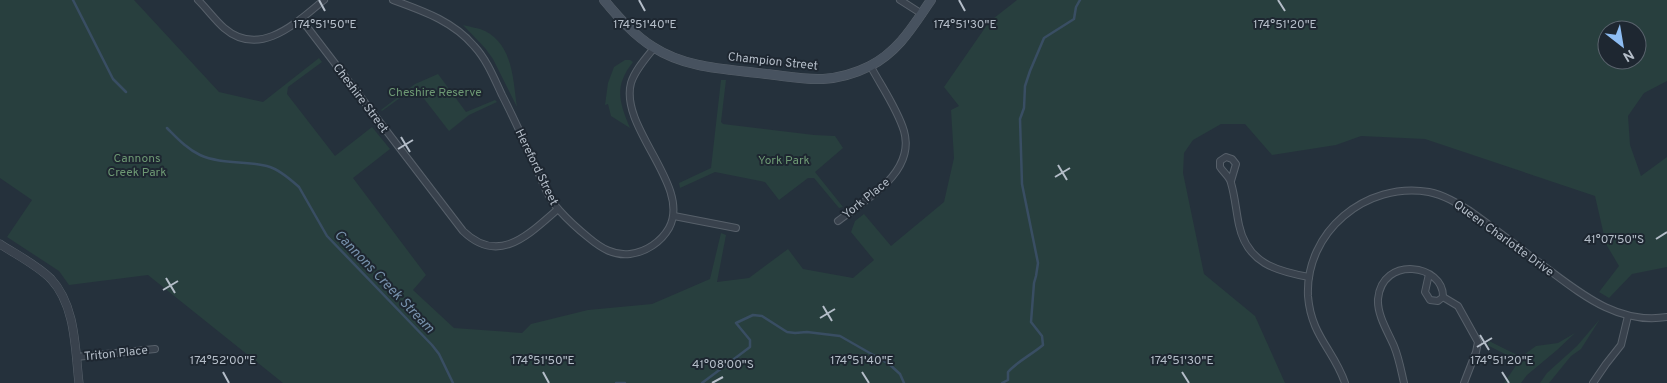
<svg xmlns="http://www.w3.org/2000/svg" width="1667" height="383" font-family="Overpass,sans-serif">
<rect width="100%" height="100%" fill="#25313c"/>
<g fill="#283f3e" fill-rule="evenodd">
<path d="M 0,0 L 134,0 L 219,92 L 263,102 L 319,58 L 322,62 L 288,87 L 287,94 L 335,156 L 372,127 L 390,149 L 353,178 L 426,275 L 413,290 L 454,328 L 522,333 L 531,324 L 588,310 L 652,304 L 710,279 L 721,233 L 726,235 L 717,282 L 749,278 L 788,249 L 803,269 L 853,278 L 874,260 L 851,232 L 855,221 L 864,214 L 891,246 L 944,202 L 954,158 L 951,110 L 959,106 L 944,87 L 989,22 L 1017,0 L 1667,0 L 1667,81 L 1644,93 L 1628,116 L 1630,145 L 1641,176 L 1667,157 L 1667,267 L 1632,274 L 1609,298 L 1599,292 L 1619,266 L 1606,244 L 1595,196 L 1425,139 L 1361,136 L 1336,145 L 1272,155 L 1245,124 L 1221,124 L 1193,140 L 1184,153 L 1183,173 L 1204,274 L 1255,316 L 1285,383 L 283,383 L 148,275 L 69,285 L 59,271 L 7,237 L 32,200 L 0,178 ZM 1607,30 L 1637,30 L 1637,60 L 1607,60 Z"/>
<path d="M 463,25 C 470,27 479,28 485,31 C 513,45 513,80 517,107 L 493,59 L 485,48 Z"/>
<path d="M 625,60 L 630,60 L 633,62 C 614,86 619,101 630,128 L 611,116 L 608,104 L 605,105 L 608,83 L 614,67 Z"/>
<polygon points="438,74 466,112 495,100 497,102 469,115 449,131 415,87 382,111 381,110 415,84"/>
<polygon points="721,80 726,80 721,122 723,124 814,135 835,136 843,148 815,172 843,207 839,208 814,178 808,178 779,200 765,182 715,172 680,188 679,183 711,168"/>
<polygon points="1600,319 1581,349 1571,356 1549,383 1540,383 1547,373 1577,346"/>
<polygon points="1575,333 1557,350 1527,375 1521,383 1504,383 1519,361 1487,345 1489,341 1521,357 1536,346 1558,343"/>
</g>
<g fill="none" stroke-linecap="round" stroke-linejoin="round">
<g stroke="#394e63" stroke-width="2.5">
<polyline points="73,0 113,79 126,92"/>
<path d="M 167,128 C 177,138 187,149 200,155 C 222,165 248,160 270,167 C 280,170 291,180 299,187 L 327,236 L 432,345 L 439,354 L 453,383"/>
<polyline points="616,383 625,383"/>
<polyline points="702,383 750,347 750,340 736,323 753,315 762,316 787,332 795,333 807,332 840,336 889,364 900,374 904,383"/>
<path d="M 1002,383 L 1008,380 L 1008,372 C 1018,361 1031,355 1043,345 L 1042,336 L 1031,322 L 1034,283 L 1036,276 L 1038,263 L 1022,184 L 1020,119 L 1024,108 L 1025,86 L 1030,71 L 1044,38 L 1074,19 L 1076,7 L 1080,0"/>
</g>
<g stroke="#57606a" stroke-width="8">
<g id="minor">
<path d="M 198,0 C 207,9 215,20 224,28 C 260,59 297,22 324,0"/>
<path d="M 393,0 C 423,11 453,21 474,46 C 487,60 494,78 502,95 C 514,118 525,143 536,167 C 542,181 548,198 559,210 C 568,220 579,230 589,238 C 601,248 614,256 630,254 C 646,252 661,242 669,228 C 692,186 619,128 631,83 C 635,70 646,58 654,48"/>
<polyline points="900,0 922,14"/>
<path d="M 301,19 L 463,231 C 499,266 529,234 558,209"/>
<path d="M 1231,181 L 1236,164 L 1232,159 L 1226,157 L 1220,161 L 1220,167 C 1223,172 1230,177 1231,183 C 1235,196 1236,211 1239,225 C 1247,263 1276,271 1309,277"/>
<polyline points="674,216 736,228"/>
<path d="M 838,221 C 865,200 916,173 904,131 C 897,108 881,86 870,65"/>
<polyline points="1443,297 1458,306 1478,342 1476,352 1464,383"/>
<polyline points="76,357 155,349"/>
<path d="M 1345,383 C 1334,350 1311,336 1308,296 C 1305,232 1366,181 1429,192 C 1444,195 1457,203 1470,211 C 1494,228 1517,246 1541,264 C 1579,292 1616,325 1667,317"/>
<path d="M 1404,383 C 1401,370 1399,358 1394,346 C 1388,332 1377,315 1378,299 C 1382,255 1444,264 1443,297 L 1438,301 L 1430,300 L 1425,292 L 1429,274"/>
<polyline points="1593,383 1606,364 1621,345 1628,316"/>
</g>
</g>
<g stroke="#57606a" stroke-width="9">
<path id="tertiary" d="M 0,244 C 17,255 37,265 51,279 C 76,306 75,349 79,383"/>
</g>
<g stroke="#57606a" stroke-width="10">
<path id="secondary" d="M 604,0 C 619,18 634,35 653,47 C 687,69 728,69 766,74 C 785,76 804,80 823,79 C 838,78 856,73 870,66 C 899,51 913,26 931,0"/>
</g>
<use href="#minor" stroke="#39424d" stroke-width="6"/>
<use href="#tertiary" stroke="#39424d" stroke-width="8"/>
<use href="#secondary" stroke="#47525f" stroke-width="9"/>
</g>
<path fill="none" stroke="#b4bdc8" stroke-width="2" d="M 319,0 L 325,11M 639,0 L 645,11M 959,0 L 965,11M 1278,0 L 1285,11M 401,137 L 410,152M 398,149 L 413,140M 1058,165 L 1067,180M 1055,177 L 1070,168M 1656,239 L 1667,232M 166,278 L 175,293M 163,290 L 178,281M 823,306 L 832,321M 820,318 L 835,309M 1480,335 L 1489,350M 1477,347 L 1492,338M 223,372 L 229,383M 543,372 L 549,383M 862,372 L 869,383M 1182,372 L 1189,383M 1502,372 L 1509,383M 712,383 L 723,377"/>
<g text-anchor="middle" stroke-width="4" stroke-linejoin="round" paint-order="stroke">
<g font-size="12" fill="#b4bdc8" stroke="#1e2731">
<text transform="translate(773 61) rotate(6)" y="4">Champion Street</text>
<text transform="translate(361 98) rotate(53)" y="4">Cheshire Street</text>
<text transform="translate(537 167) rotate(64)" y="4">Hereford Street</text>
<text transform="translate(866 198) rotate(-39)" y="4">York Place</text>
<text transform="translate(1504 238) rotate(36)" y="4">Queen Charlotte Drive</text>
<text transform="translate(116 353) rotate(-6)" y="4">Triton Place</text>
</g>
<g font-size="12" fill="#6d9873" stroke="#1e2731">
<text x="435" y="96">Cheshire Reserve</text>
<text x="137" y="162">Cannons<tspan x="137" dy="14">Creek Park</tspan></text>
<text x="784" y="164">York Park</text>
</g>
<g font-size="14" font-style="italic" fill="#7690aa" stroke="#1e2731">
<text transform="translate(385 281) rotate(46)" y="5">Cannons Creek Stream</text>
</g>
</g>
<g font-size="12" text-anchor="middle" fill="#b4bdc8" stroke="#1e2731" stroke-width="4" stroke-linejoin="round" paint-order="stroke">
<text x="325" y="28">174°51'50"E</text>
<text x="645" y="28">174°51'40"E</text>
<text x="965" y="28">174°51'30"E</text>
<text x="1285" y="28">174°51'20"E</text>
<text x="1614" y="243">41°07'50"S</text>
<text x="223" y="364">174°52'00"E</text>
<text x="543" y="364">174°51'50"E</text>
<text x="862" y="364">174°51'40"E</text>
<text x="1182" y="364">174°51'30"E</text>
<text x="1502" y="364">174°51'20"E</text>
<text x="723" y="368">41°08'00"S</text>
</g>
<g transform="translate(1622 45) rotate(149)"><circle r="24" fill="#1e2731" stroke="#5a636d"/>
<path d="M0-4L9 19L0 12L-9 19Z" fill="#8ebdf3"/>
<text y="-8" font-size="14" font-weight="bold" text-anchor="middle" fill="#b4bdc8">N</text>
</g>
</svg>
